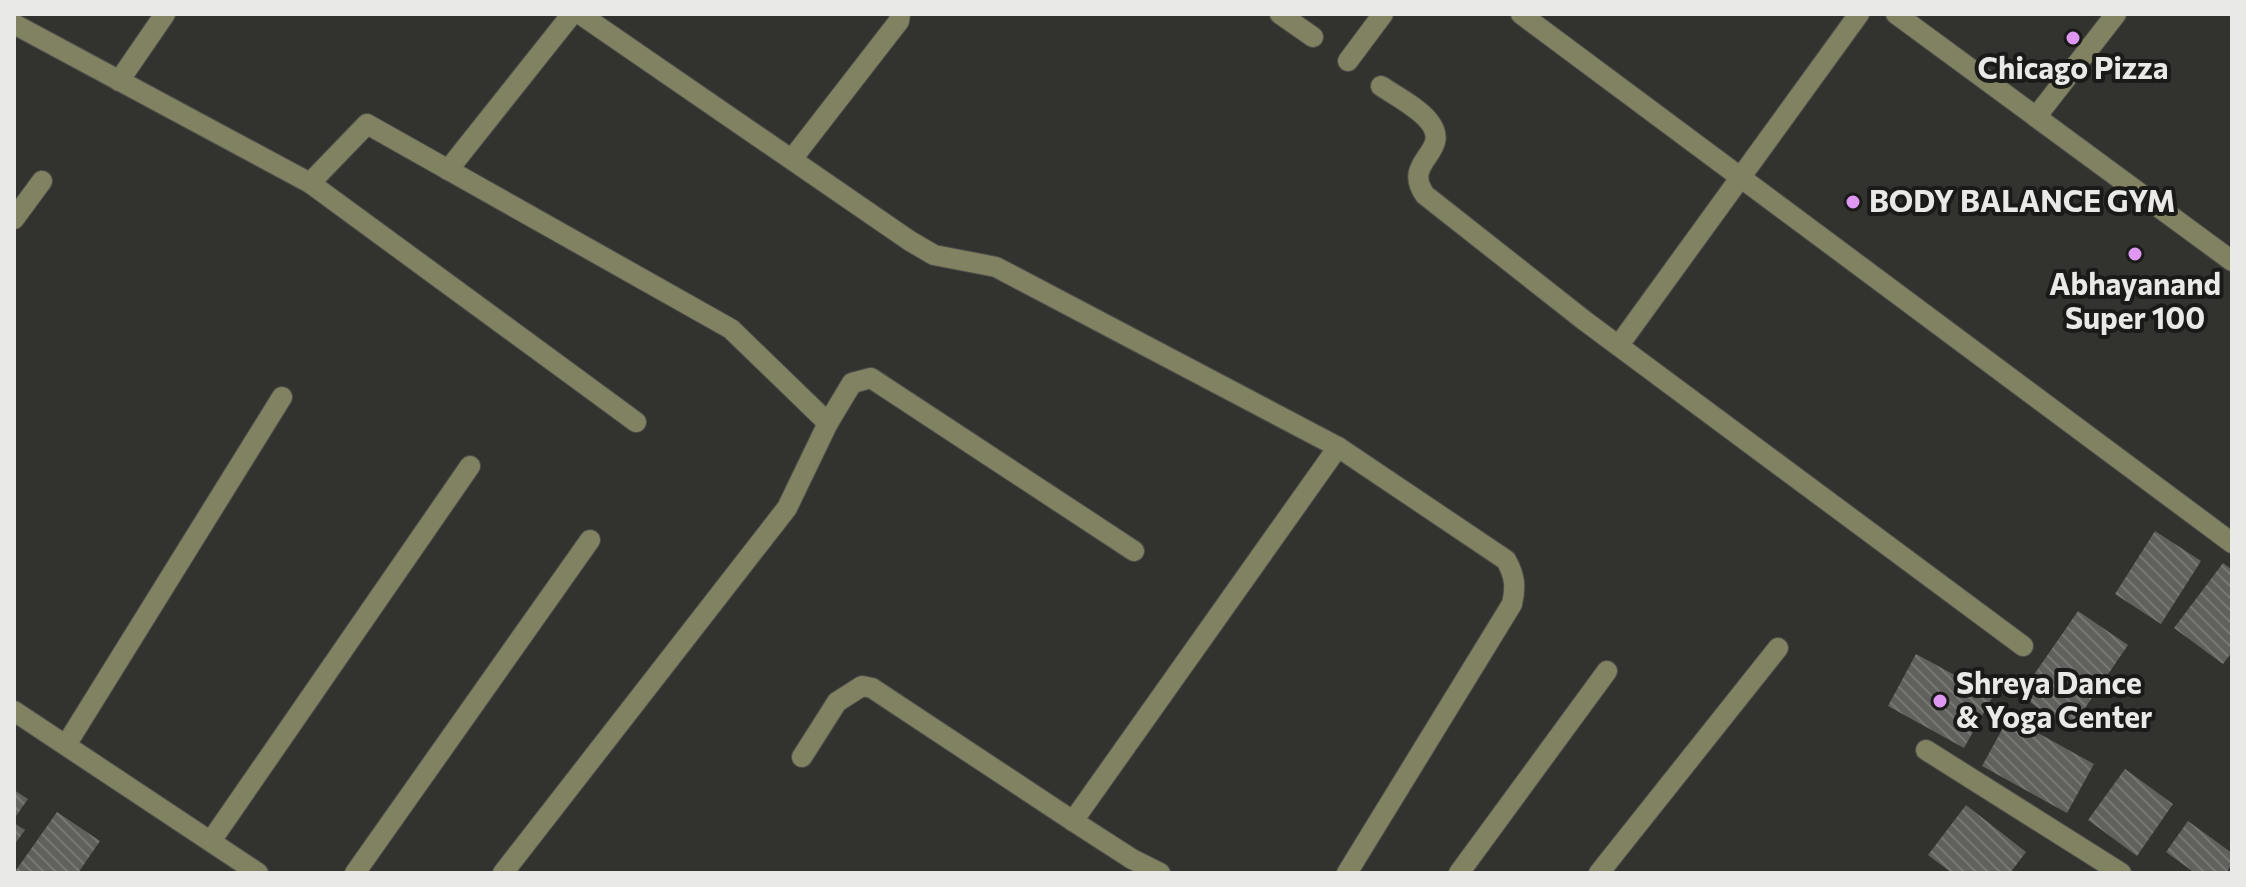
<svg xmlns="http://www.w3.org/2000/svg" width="2246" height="887" font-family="Commissioner,sans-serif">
<defs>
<pattern id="building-back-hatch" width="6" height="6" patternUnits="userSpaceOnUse" patternTransform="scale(2)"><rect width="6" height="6" fill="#60605d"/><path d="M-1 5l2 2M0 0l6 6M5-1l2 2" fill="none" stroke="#777774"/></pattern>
</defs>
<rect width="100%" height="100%" fill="#32322f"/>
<g fill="url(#building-back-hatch)">
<polygon points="2155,531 2201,561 2161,624 2115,594"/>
<polygon points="2223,563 2232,570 2232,652 2223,664 2174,628"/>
<polygon points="2078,611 2128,645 2070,730 2020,695"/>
<polygon points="1916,654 1993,696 1964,748 1888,706"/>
<polygon points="2009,717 2094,764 2067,813 1982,766"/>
<polygon points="2125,769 2173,804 2137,856 2088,820"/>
<polygon points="14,790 28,799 14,819"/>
<polygon points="1966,805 2026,852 2010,873 1952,873 1928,855"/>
<polygon points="57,812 100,841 78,873 14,873"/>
<polygon points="2188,821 2232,853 2232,864 2226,873 2195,873 2166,852"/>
<polygon points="14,823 25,830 14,845"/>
</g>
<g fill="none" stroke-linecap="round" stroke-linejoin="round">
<g stroke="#4f4f4c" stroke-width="22">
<g id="minor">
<path d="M 580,14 L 910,241 L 934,255 L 996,267 L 1338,447 L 1506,560 C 1515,576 1516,587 1512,604 L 1347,873"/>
<polyline points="1280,14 1313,37"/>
<polyline points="1521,14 2232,543"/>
<polyline points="1896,14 2232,261"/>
<polyline points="14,24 310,183 367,124 731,329 828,423 787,508 503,873"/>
<polyline points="1348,61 1383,14"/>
<polyline points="119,81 165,14"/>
<path d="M 1381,86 C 1396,96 1417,107 1428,120 C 1455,152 1400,160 1425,195 L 1585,321 L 2023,646"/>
<polyline points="2036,117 2116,14"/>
<polyline points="792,159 899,21 900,14"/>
<polyline points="448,170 572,14"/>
<polyline points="310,183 636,422"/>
<polyline points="14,219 42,181"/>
<polyline points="1619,345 1859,14"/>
<polyline points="828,423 852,383 871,378 1134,551"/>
<polyline points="14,711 258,873"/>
<polyline points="66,745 282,397"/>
<polyline points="1926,750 2121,873"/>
<polyline points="802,757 837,702 862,686 872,688 1073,821 1132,859 1160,873"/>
<polyline points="1073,821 1338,447"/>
<polyline points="211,841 470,466"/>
<polyline points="355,873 590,540"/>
<polyline points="1459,873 1607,671"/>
<polyline points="1599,873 1778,648"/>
</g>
</g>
<use href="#minor" stroke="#818262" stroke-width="20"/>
</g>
<g fill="#de98f2" stroke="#1a1a18" stroke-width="3">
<circle cx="2073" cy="38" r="8"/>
<circle cx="1853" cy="202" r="8"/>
<circle cx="2135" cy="254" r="8"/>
<circle cx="1940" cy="701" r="8"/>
</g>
<g text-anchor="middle" stroke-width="8" stroke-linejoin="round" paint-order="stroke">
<g font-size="30" font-weight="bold" fill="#e9e9e7" stroke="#1a1a18">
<text x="2073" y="79">Chicago Pizza</text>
<text x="1869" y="212" text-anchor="start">BODY BALANCE GYM</text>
<text x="2135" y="295">Abhayanand<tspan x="2135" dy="34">Super 100</tspan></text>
<text x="1956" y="694" text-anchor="start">Shreya Dance<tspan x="1956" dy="34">&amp; Yoga Center</tspan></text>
</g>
</g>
<rect width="2246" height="887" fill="none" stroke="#e9e9e7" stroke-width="32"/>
</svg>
